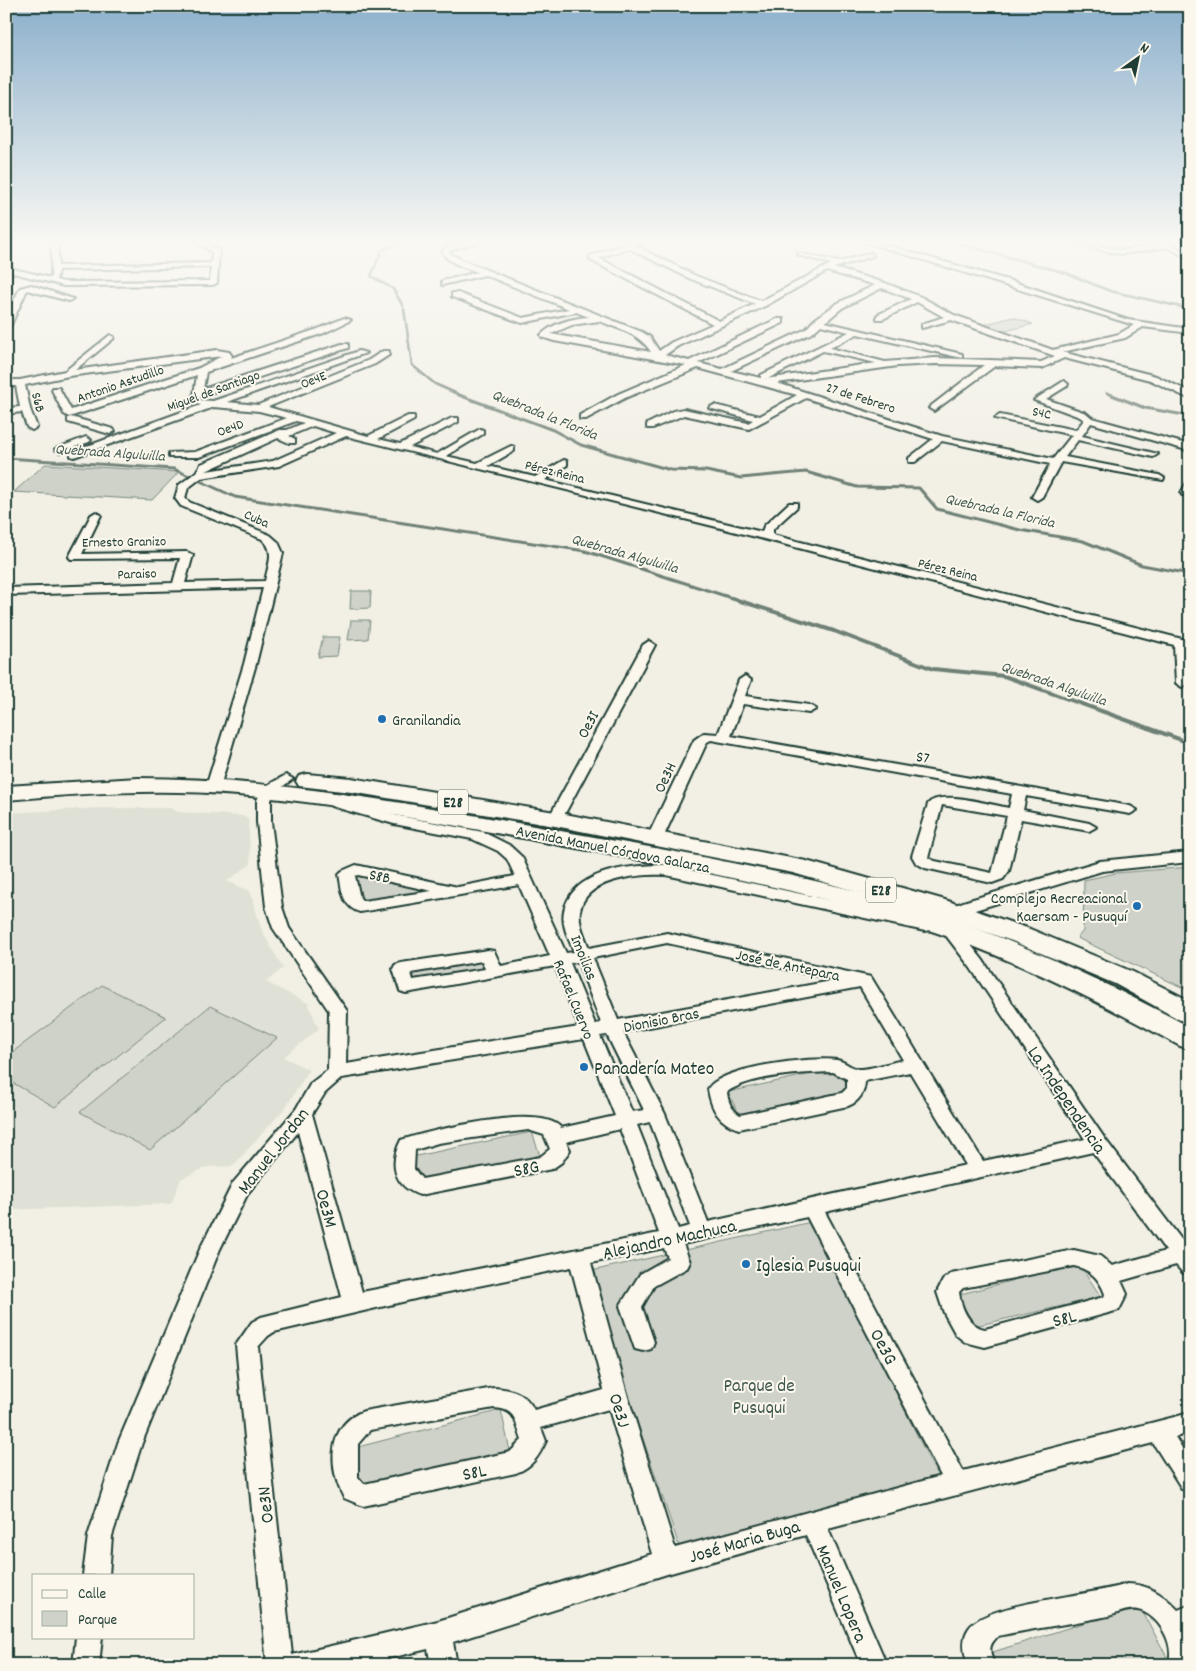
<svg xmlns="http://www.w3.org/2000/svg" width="1196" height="1671" font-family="Dekko,sans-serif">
<rect width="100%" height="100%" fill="#f2f0e5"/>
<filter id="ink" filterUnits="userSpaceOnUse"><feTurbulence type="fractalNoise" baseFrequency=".02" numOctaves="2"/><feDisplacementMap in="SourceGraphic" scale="10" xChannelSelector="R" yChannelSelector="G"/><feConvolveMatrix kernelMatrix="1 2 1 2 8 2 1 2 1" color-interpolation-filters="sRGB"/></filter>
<g filter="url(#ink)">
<polygon fill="#e0e1d6" points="98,808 170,808 178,812 244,816 248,818 251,864 227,881 250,891 262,931 283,968 266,982 308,1003 319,1029 284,1057 309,1070 286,1107 233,1166 207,1167 181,1179 171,1204 6,1210 6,813"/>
<g fill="#cfd2c8" stroke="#77887e">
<polygon points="1013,317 1033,324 1002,332 982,325"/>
<polygon points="45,464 179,472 152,500 14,492"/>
<polygon points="351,591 371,591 370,608 350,609"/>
<polygon points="351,620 370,620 368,639 348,640"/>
<polygon points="323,637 340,637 337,656 318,657"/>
<polygon points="1190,867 1190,991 1077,938 1083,931 1084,880 1116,873"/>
<polygon points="357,875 432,890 433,891 371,903 361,901 355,877"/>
<polygon points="480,961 482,969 412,981 410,974"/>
<polygon points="102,985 166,1017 55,1107 6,1079 6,1057"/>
<polygon points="210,1006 277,1038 150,1150 80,1112"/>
<polygon points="838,1068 852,1094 739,1115 728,1092"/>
<polygon points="532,1132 541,1159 417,1184 411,1157"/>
<polygon points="811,1222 938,1477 679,1546 587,1272"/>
<polygon points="1079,1263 1101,1297 975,1326 957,1295"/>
<polygon points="501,1410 510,1451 359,1486 354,1448"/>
<polygon points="1139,1605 1167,1657 1141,1665 995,1665 990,1653"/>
</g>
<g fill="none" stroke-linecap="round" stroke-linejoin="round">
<g stroke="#6e7f75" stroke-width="2.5">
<polyline points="950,241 1066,273 1110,291 1190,309"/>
<polyline points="403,306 393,289 371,276 382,250 406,241"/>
<polyline points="404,309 412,365 435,384 462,396"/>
<polyline points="1107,393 1115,396"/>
</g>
<g stroke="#6e7f75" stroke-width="3">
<polyline points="459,395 553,430 581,445 671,470 706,471 741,478 806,472 857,487 919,488 937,509 1020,530 1083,541 1142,565 1190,574"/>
<polyline points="1112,395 1145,408 1190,416"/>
<polyline points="6,458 174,469 235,497 585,551 735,599"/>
</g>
<polyline stroke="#6e7f75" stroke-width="4" points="731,598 834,631 933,669 1004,676 1190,743"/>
<g stroke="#1f3d34" stroke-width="4">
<g id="minor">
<path d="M 52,241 L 58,241 L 58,266 L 211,263 L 212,252 L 194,241 L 201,241 L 219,251 L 217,283 L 213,285 L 64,286 L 6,271 L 6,267 L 51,278 ZM 211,267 L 210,281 L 64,282 L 56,280 L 58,270 Z"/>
<path d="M 472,241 L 482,241 L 451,250 L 449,253 L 464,261 L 642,332 L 650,337 L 659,351 L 672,342 L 713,324 L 590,260 L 590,256 L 635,241 L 643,241 L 634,245 L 696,276 L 761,301 L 831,264 L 798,255 L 798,253 L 839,262 L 871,253 L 873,256 L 834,268 L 885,283 L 921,297 L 954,315 L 1053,350 L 1119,334 L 1134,325 L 862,241 L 871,241 L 1011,281 L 1128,320 L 1190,329 L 1190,333 L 1143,327 L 1125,338 L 1062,352 L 1156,376 L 1190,392 L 1190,399 L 1150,380 L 1064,358 L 1042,368 L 995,366 L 934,411 L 929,408 L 931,406 L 984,365 L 935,364 L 898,366 L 777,383 L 942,436 L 1053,459 L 1072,435 L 995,418 L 1000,415 L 1076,430 L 1084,420 L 1080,417 L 1034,400 L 1064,381 L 1068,384 L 1067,386 L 1046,399 L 1086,413 L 1092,418 L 1190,445 L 1190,451 L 1091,423 L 1082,436 L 1158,454 L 1153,457 L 1078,440 L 1065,457 L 1159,475 L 1164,478 L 1163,480 L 1061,462 L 1042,497 L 1037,500 L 1032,497 L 1050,464 L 942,441 L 915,462 L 909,462 L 909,458 L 933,439 L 806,398 L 749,429 L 684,415 L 653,428 L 647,428 L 647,424 L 673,411 L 684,409 L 748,423 L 753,420 L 709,408 L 714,405 L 760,416 L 797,395 L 698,368 L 625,398 L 586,419 L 580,419 L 580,415 L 618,394 L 686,365 L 554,341 L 542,337 L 541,335 C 553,323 572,318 589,317 L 576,312 L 522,323 L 452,297 L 452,293 L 458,293 L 523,318 L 569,309 L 485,275 L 442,285 L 442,281 L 478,272 C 467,268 446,263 442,251 L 447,247 ZM 628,248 L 691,279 L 755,304 L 719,321 L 599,258 ZM 827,271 L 875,285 L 836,304 L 814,320 L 806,329 L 722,369 L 698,363 L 783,323 L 783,319 L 777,319 L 689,361 L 665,355 L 678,346 L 765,306 ZM 882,288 L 911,299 L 877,315 L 877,319 L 883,319 L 917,302 L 944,317 L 922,324 L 922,328 L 951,320 L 1055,356 L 1041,362 L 935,358 L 885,362 L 830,348 L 857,334 L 962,358 L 962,354 L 825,322 L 842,308 ZM 599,321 C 619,329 639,333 651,352 L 551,334 L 572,325 ZM 821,325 L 849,332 L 761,375 L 761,378 L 731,371 L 812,333 ZM 823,351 L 876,363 L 765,379 L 767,379 Z"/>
<polygon points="1069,241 1122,250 1169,243 1190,255 1190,260 1168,247 1122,254 1105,251"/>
<polygon points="31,285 73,299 69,301 27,290 10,327 6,329 6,318 20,288"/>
<path d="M 344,318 L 351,320 L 324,333 L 206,372 L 203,389 L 342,344 L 348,344 L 348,348 L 201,396 L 199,400 L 213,401 L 359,351 L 366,353 L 227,402 L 258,405 L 369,360 L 383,351 L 389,351 L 389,355 L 375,364 L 268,407 L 368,436 L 408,416 L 414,416 L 414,420 L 378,439 L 400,444 L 452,418 L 458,418 L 458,422 L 410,447 L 437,454 L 480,429 L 483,430 L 483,434 L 446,456 L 477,463 L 511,446 L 514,447 L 514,451 L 488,466 L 535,477 L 564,460 L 567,461 L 567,465 L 545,480 L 762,532 L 764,526 L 789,503 L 797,503 L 797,507 L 773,529 L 773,535 L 1190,641 L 1190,649 L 1186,648 L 1188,683 L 1182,687 L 1176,683 L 1174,645 L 713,526 L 346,436 L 279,466 L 201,478 L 188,488 L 185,498 L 189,502 L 270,535 L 278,542 L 283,553 L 256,664 L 220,787 L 218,790 L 208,790 L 206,787 L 244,664 L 263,588 L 6,595 L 6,588 L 173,583 L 180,558 L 71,559 L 69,557 L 91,515 L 96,512 L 101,515 L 82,554 L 187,552 L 193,555 L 185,583 L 265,581 C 268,565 276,551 262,539 L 181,506 L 175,498 L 179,485 L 196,472 L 201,464 L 280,430 L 287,430 L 304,423 L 296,421 L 199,457 L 169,457 L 169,453 L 195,452 L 287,418 L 259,411 L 214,407 L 74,457 L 71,456 L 71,452 L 201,405 L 188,402 L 194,394 L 197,375 L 69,417 L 64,414 L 52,390 L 53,388 L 59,388 L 71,410 L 199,368 L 222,356 L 69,376 L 25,385 L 30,409 L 37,427 L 32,430 L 27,427 L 22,412 L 6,414 L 6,408 L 20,407 L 16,386 L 6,386 L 6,380 L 20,380 L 65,371 L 110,335 L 114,337 L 113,339 L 75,370 L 217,350 L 229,352 L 232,356 L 231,358 L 318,329 ZM 313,426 L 336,433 L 273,461 L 206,471 L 278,438 L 289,443 L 295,443 L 295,439 L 289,436 Z"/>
<polygon points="71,417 113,429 115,431 110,434 68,422 68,418"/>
<polygon points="86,437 91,440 89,442 60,452 55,449"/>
<polygon points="1190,483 1190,495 1182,495 1181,493 1186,484"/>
<polygon points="649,641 655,645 562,819 555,823 550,822 548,819 643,645"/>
<path d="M 745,676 L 751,680 L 745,696 L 809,705 L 816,709 L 809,713 L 743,704 L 731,736 L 1130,806 L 1137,810 L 1130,814 L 1026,796 L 1023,810 L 1089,823 L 1096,827 L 1089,831 L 1021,819 L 1009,871 L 1003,879 L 992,883 L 925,868 L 916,863 L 912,856 L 928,804 C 939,789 991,805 1009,808 L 1012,794 L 711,740 L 707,742 L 663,838 L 655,843 L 650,841 L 647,838 L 694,740 L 704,733 L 718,734 L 739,680 ZM 942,805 L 1007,816 L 992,873 L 935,861 L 928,858 Z"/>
<path d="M 286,775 L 293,779 L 275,792 L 271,800 L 271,822 L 282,907 L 289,928 L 347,1011 L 346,1064 L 579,1027 L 555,966 L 406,993 L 400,991 L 393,969 L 395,965 L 401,963 L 488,950 L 494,951 L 501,966 L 550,956 L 519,885 L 360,912 C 342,907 342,889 339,874 L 342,871 L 356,865 L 458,887 L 515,876 L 507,859 L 498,851 L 472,839 L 394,824 L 331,806 L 329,803 L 336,799 L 394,815 L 483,832 L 509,845 L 522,857 L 566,953 L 574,952 C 569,939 561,925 564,911 C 573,869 633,865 666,865 L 931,922 L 933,926 L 931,930 L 925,931 L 666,875 C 640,874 585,878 580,911 C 578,924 585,937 589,948 L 667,933 L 871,977 L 983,1161 L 1085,1139 L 970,967 L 941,929 L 943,925 L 955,925 L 982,959 L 1105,1139 L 1190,1251 L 1190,1275 L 1183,1273 L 1176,1265 L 1121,1281 L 1127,1294 L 1119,1310 L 985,1347 L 965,1342 L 956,1335 L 944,1313 L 937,1292 L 943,1280 L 951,1274 L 1074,1250 L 1100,1256 L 1112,1266 L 1166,1251 L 1093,1152 L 825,1212 L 963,1471 L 1190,1413 L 1190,1433 L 1175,1437 L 1190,1460 L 1190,1492 L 1182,1489 L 1153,1443 L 828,1529 L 887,1665 L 861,1665 L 806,1535 L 667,1574 L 453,1642 L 457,1665 L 431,1665 L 428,1649 L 360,1665 L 267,1665 L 236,1345 L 252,1322 L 261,1317 L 342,1297 L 298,1132 L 248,1193 L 220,1249 L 142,1443 L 112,1536 L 109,1575 L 83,1575 L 88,1536 L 118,1443 L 200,1249 L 233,1183 L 296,1109 L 311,1083 L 328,1070 L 329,1011 L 273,928 L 266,907 L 257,822 L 257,800 L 264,787 ZM 358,875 L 432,891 L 363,901 L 360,898 L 355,876 ZM 667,943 L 837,980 L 618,1020 L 593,958 ZM 482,961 L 485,969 L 413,980 L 411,973 ZM 578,962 L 601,1023 L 595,1024 L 570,963 ZM 860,987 L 903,1060 C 892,1062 868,1070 858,1069 C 851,1068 844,1061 837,1060 C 812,1056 720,1067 708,1089 C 711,1109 719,1123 739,1129 L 848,1106 C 859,1102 865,1092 865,1081 L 910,1072 L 966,1165 L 708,1222 L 665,1114 L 623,1032 ZM 607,1035 L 644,1110 L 632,1112 L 600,1036 ZM 584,1039 L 615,1116 L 561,1128 C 541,1103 430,1131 401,1140 C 389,1163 393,1186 420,1195 L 552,1169 L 562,1162 L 570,1150 L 566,1142 L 620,1129 L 659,1233 L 362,1292 L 312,1114 L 325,1093 L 342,1078 ZM 833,1072 L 847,1079 L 847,1088 L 842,1093 L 740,1115 C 731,1109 728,1102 727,1092 C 752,1075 803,1073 833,1072 ZM 650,1122 L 690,1226 L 678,1229 L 637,1125 ZM 528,1130 L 544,1135 L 550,1149 L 540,1157 L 422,1179 L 414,1169 L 415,1150 L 438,1143 ZM 807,1217 L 941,1476 L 675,1548 L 628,1397 L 591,1263 L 664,1248 L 668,1258 L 640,1274 L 620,1306 L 635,1349 L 643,1351 L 651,1349 L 654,1342 L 642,1307 L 654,1286 L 687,1268 L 690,1262 L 683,1244 ZM 1074,1266 C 1091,1270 1099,1278 1105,1294 L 1104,1297 L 985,1329 C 968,1326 961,1307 959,1292 L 963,1288 ZM 571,1267 L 604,1390 L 534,1410 C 526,1393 512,1389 494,1388 L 364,1411 C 327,1424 328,1468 344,1498 L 363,1506 L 516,1473 C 532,1467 539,1456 546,1441 L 541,1428 L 609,1409 L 652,1554 L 438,1621 L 292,1655 L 258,1347 L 268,1336 L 274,1332 L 419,1298 ZM 494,1408 C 517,1409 515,1422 522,1440 L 510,1452 L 364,1484 L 358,1477 L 358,1444 L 370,1430 Z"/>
<polygon points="1190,852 1190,862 1102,871 975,910 961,916 956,922 944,922 942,918 949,908 963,902 1100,861"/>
<path d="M 1127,1584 C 1148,1584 1164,1595 1178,1610 L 1190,1605 L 1190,1665 L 1168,1665 C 1176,1645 1159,1615 1138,1610 C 1127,1608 1118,1614 1108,1616 C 1072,1624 1034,1628 998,1636 C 987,1646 990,1652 994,1665 L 968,1665 C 964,1653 961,1639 969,1628 C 987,1602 1092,1596 1127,1584 Z"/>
<polygon points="76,1637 102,1637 99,1665 73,1665"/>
</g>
</g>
<g stroke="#1f3d34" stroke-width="4">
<g id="primary">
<polygon points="307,774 351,778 555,812 806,861 945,900 1030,929 1133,972 1190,1001 1190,1022 1180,1020 1115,984 1012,941 927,912 793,873 555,826 351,792 299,786 296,781 299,776"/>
<path d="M 138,778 C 272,778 403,803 534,826 C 668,851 804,872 935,914 C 1024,943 1107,983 1190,1027 L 1190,1049 L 1180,1046 C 1094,999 1007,955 914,925 C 790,885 661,864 533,840 C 435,822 337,803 238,795 C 161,788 83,793 6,800 L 6,786 Z"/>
</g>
</g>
<use href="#minor" fill="#fbf7ec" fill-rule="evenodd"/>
<use href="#primary" fill="#fbf7ec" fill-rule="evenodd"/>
</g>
</g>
<linearGradient id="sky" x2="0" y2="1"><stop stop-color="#8cb0cc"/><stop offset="0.51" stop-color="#f9f8f3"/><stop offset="1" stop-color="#f9f8f3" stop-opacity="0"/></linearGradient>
<rect width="1196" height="475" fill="url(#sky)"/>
<g fill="#1f6fb2" stroke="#fbf7ec" stroke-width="2">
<circle cx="382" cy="719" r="5"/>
<circle cx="1137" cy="906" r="5"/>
<circle cx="584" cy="1067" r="5"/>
<circle cx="746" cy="1264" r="5"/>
</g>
<g text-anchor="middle" stroke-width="4" stroke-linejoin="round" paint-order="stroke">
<g font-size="14" fill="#1f3d34" stroke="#fbf7ec">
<text transform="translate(313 379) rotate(-22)" y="5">Oe4E</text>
<text transform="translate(120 383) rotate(-19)" y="5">Antonio Astudillo</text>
<text transform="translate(213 390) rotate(-20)" y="5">Miguel de Santiago</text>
<text transform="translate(861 397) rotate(18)" y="5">27 de Febrero</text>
<text transform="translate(39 402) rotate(75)" y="5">S6B</text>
<text transform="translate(1042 412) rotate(11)" y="5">S4C</text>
<text transform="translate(230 427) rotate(-21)" y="5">Oe4D</text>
<text transform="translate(555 471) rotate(14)" y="5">Pérez Reina</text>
<text transform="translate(257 518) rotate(24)" y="5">Cuba</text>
<text transform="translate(124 541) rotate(-1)" y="5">Ernesto Granizo</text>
<text transform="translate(948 569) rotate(14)" y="5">Pérez Reina</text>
<text transform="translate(137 573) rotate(-2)" y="5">Paraiso</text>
</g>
<g font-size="15" font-style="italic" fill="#465e55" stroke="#fbf7ec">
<text transform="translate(545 414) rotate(22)" y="5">Quebrada la Florida</text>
<text transform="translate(110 452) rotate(4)" y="5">Quebrada Alguluilla</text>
<text transform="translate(1000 510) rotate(13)" y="5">Quebrada la Florida</text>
<text transform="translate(625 553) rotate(16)" y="5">Quebrada Alguluilla</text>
<text transform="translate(1054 683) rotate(19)" y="5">Quebrada Alguluilla</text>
</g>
<g fill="#fbf7ec" stroke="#61756b" stroke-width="1">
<rect x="438" y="789.5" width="30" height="25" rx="4"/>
<rect x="866" y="877.5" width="30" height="25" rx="4"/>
</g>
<g font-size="15" font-weight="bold" fill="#1f3d34">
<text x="453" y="807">E28</text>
<text x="881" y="895">E28</text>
</g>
<g font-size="16" fill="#1f3d34" stroke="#fbf7ec" text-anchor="start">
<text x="392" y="725">Granilandia</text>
<text x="1127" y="903" text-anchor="end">Complejo Recreacional<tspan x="1127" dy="18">Kaersam - Pusuquí</tspan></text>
</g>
<g font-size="16" fill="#1f3d34" stroke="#fbf7ec">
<text transform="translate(587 724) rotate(-62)" y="6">Oe3I</text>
<text transform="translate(923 756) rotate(10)" y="6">S7</text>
<text transform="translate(664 777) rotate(-65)" y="6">Oe3H</text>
<text transform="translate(613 848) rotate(11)" y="6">Avenida Manuel Córdova Galarza</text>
<text transform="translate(380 875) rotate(12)" y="6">S8B</text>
<text transform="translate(585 957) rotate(68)" y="6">Imoilias</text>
<text transform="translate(788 964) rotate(12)" y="6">José de Antepara</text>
<text transform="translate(575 999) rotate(68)" y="6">Rafael Cuervo</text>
<text transform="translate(661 1019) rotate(-11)" y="6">Dionisio Bras</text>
</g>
<g font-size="19" fill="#1f3d34" stroke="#fbf7ec" text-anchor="start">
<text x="594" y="1074">Panadería Mateo</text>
<text x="756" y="1271">Iglesia Pusuqui</text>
</g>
<g font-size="19" fill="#1f3d34" stroke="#fbf7ec">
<text transform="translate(1068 1099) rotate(56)" y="7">La Independencia</text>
<text transform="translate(272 1150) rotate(-52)" y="7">Manuel Jordan</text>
<text transform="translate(526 1167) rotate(-12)" y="7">S8G</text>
<text transform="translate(328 1208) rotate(75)" y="7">Oe3M</text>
<text transform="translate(669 1238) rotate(-12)" y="7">Alejandro Machuca</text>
<text transform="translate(1064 1317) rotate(-15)" y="7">S8L</text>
<text transform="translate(885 1346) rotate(62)" y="7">Oe3G</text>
<text transform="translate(621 1410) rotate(73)" y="7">Oe3J</text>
<text transform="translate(474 1471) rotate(-12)" y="7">S8L</text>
<text transform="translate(264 1505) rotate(-96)" y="7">Oe3N</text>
<text transform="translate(744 1540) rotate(-16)" y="7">José Maria Buga</text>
<text transform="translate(843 1593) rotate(67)" y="7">Manuel Lopera</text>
</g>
<g font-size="19" fill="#425b52" stroke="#fbf7ec">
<text x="759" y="1391">Parque de<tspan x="759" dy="22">Pusuqui</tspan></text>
</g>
</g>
<rect width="1196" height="1671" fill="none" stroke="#fbf7ec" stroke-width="25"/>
<rect x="12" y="12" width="1171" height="1646" fill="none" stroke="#1f3d34" stroke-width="2" filter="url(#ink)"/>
<rect x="32" y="1574" width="162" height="65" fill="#fbf7ec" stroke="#a3ada2"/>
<rect x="42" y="1590" width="25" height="8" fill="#fbf7ec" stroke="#a3ada2"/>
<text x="78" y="1598" font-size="15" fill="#1f3d34">Calle</text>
<rect x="42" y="1611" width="25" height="15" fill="#cfd2c8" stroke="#a3ada2"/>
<text x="78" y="1624" font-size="15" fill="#1f3d34">Parque</text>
<g transform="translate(1138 58) rotate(33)" stroke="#fbf7ec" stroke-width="4" paint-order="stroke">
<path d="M0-4L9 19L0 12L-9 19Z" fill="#1f3d34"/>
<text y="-8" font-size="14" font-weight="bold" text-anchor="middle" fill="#1f3d34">N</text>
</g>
</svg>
